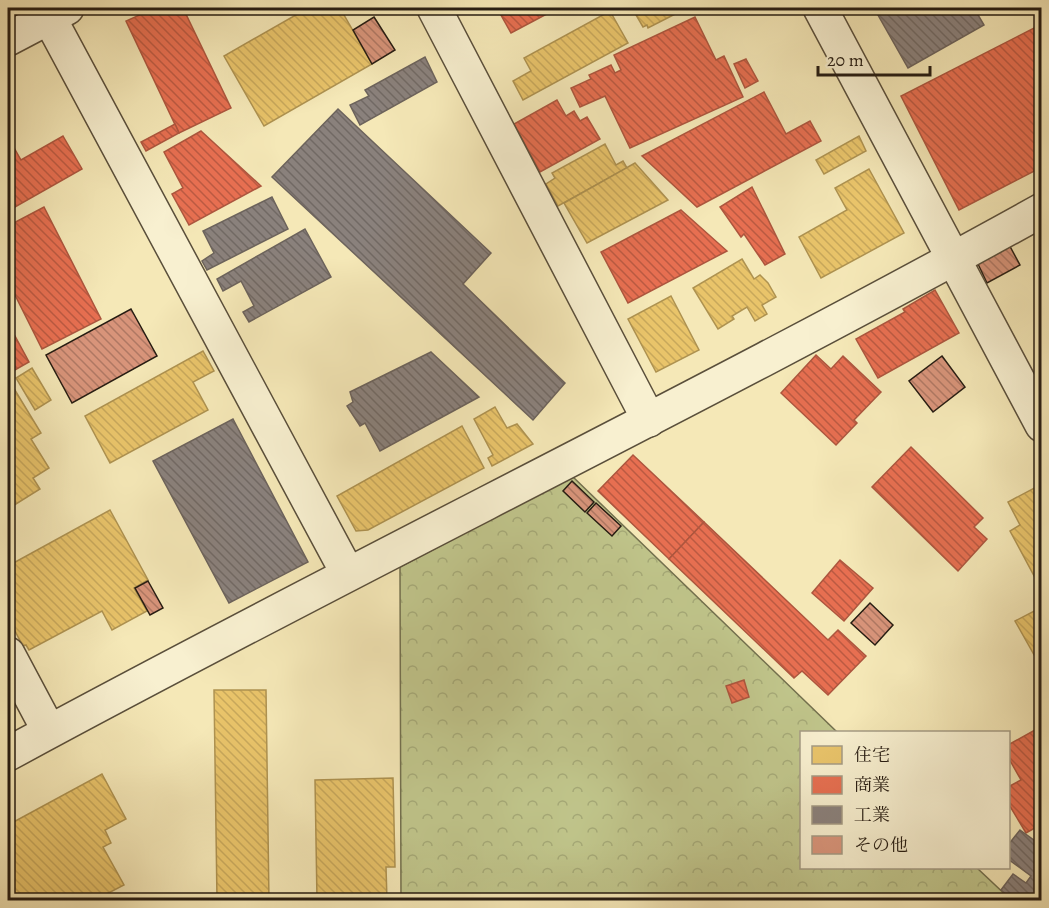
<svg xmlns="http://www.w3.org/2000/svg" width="1049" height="908" font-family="Alegreya,'Noto Serif JP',serif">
<defs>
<pattern id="forest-crowns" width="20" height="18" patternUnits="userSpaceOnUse" patternTransform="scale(1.5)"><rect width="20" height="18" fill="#c0c58b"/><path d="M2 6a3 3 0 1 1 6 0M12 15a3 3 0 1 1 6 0" fill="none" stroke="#a5a977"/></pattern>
<pattern id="homes-back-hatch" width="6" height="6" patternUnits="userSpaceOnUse" patternTransform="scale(1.5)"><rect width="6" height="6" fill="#e9c46a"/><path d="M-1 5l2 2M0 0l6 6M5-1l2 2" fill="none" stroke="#c8a85b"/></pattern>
<pattern id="shops-back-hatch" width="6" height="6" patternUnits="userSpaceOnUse" patternTransform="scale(1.5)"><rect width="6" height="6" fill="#e76f51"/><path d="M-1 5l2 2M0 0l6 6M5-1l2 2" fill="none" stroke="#bb5a42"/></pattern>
<pattern id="industry-back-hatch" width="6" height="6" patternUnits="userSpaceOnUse" patternTransform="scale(1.5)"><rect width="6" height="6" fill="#8a817c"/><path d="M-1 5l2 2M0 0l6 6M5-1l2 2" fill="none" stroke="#716964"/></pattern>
<pattern id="building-back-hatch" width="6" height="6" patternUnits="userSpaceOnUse" patternTransform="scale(1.5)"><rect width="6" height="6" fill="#d8947a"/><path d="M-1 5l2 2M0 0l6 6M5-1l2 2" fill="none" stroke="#af7863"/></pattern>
</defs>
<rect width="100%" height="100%" fill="#f5e8b7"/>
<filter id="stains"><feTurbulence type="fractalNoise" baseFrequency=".00333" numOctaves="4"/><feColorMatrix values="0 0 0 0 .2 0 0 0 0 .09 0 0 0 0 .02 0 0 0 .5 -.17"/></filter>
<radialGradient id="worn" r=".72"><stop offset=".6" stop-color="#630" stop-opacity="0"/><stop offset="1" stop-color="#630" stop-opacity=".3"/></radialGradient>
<polygon fill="url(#forest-crowns)" stroke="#73704e" stroke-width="1.5" points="572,476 837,732 802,732 802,868 977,868 1011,900 401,900 400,567"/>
<g fill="url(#homes-back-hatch)" stroke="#ae9250" stroke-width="1.5">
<polygon points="308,8 340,8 372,64 264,126 224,56"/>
<polygon points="632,8 687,8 648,28 647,25 643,27"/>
<polygon points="610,11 628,43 523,100 513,81 531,71 524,58"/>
<polygon points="859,136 866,151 824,174 816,160"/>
<polygon points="605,144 616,165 623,161 627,168 558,206 546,184 555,178 552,173"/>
<polygon points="635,163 668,200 587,243 564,203"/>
<polygon points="869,169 904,233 821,278 799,237 847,210 835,188"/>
<polygon points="742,259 754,279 760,275 768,283 776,297 762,305 767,314 755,321 747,307 732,316 734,319 718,329 693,288"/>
<polygon points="671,296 699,350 656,372 628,319"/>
<polygon points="203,351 214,371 193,382 208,410 110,463 85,416"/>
<polygon points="32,368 51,400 35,410 16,378"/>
<polygon points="10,382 41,433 31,439 49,468 33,478 40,489 8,509 8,383"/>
<polygon points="495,407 507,428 517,424 533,444 492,466 488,458 493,455 474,419"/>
<polygon points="462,426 484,468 368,530 356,531 337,496"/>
<polygon points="1042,484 1042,585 1040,587 1010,531 1020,525 1008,502"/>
<polygon points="110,510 148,580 134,588 147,611 112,630 102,611 29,650 26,645 23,646 8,618 8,566"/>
<polygon points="1042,607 1042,669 1015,621"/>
<polygon points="214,690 266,690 269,900 217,900"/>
<polygon points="102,774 126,819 105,830 111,843 103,847 124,885 95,900 8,900 8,825"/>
<polygon points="393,778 395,867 386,867 387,900 317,900 315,780"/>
</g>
<g fill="url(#shops-back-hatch)" stroke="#ad563e" stroke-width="1.5">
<polygon points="155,8 183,8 231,108 179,133 126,21"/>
<polygon points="497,8 558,8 511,33"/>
<polygon points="695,17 716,60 724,56 725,58 743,97 630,148 605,96 580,107 571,88 591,79 589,75 611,65 615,73 621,70 614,55"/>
<polygon points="1042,24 1042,167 959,210 901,96"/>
<polygon points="746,59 758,81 745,88 734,64"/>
<polygon points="764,92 786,134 810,121 821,141 697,207 642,156"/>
<polygon points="557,100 566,116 574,111 580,121 587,117 600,139 540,172 514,124"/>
<polygon points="175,124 179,133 146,151 141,142"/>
<polygon points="201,131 261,186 189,225 172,194 183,188 164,152"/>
<polygon points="63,136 82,169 8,211 8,137 21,160"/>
<polygon points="752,187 785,254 765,265 744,234 741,237 720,207"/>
<polygon points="44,207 101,319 42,349 8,281 8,226"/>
<polygon points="681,210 727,251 628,303 601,252"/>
<polygon points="935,290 959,333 878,378 856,339 905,312 903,309"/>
<polygon points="8,323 29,362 8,374"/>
<polygon points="816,355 831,369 843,356 881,392 854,420 857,423 836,445 781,393"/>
<polygon points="911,447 983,518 974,527 987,539 958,571 872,487"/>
<polygon points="633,455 704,522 669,559 598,491"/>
<polygon points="704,522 828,640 838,630 866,656 828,695 802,671 794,678 669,559"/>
<polygon points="840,560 873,588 844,621 812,593"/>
<polygon points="744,680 749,697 732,703 726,686"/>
<polygon points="1042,726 1042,768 1038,770 1042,775 1042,824 1026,833 1008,803 1008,787 1021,780 1008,757 1008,745"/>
</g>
<g fill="url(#industry-back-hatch)" stroke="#6c635c" stroke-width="1.5">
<polygon points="874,8 974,8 984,25 908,68"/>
<polygon points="425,57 437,82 360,125 350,105 369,96 365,90"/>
<polygon points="338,109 491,253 463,284 565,383 533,420 272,177"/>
<polygon points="272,197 288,229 207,270 202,261 214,253 203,231"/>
<polygon points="305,229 331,277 249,322 243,312 254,306 241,281 223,291 217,279"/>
<polygon points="431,352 479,397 380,451 365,423 360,426 347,406 353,402 350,392"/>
<polygon points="233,419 308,562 229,603 153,461"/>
<polygon points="1020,830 1042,846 1042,900 1013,900 1001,890 1013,874 1026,883 1031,876 1008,859 1008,845"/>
</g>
<g fill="url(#building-back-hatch)" stroke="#261c12" stroke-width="1.5">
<polygon points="374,17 395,50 372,64 353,30"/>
<polygon points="1006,239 1020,265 987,283 978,264 980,254"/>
<polygon points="131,309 157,356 72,403 46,355"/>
<polygon points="942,356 965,387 933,412 909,381"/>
<polygon points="572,481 594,502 585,512 563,491"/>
<polygon points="596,503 621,526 612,536 587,513"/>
<polygon points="148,581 163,608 150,615 135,588"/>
<polygon points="870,603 893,625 875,645 851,623"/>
</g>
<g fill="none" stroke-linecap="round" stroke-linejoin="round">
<g stroke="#5a4f3b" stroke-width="36">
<g id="minor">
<polyline points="44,8 348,574"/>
<polyline points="434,8 649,420"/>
<polyline points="820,8 1042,425"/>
<polyline points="8,39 67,8"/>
<polyline points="8,654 49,731"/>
<path d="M 8,754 C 350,568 701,399 1042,210"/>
</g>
</g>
<use href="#minor" stroke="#f8f0d0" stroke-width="33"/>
</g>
<rect width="1049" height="908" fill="none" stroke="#f5e8b7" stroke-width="30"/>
<rect x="9" y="9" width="1031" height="890" fill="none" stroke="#261c12" stroke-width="3"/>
<rect x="15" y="15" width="1019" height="878" fill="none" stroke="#261c12" stroke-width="1.5"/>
<rect x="800" y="731" width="210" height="138" fill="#f8f0d0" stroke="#a49b84" stroke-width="1.5"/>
<rect x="812" y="746" width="30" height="18" fill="#e9c46a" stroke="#a49b84" stroke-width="1.5"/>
<text x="854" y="761" font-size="18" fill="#261c12">住宅</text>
<rect x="812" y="776" width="30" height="18" fill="#e76f51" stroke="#a49b84" stroke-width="1.5"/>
<text x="854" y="791" font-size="18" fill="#261c12">商業</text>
<rect x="812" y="806" width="30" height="18" fill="#8a817c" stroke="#a49b84" stroke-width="1.5"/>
<text x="854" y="821" font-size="18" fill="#261c12">工業</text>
<rect x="812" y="836" width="30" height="18" fill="#d8947a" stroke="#a49b84" stroke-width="1.5"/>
<text x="854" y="851" font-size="18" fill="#261c12">その他</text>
<path d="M818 66v9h112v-9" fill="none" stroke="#261c12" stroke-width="3"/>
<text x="827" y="66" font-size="18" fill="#261c12" stroke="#f8f0d0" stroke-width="4.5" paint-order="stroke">20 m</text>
<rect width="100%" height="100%" filter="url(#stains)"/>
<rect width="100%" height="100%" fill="url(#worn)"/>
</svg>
